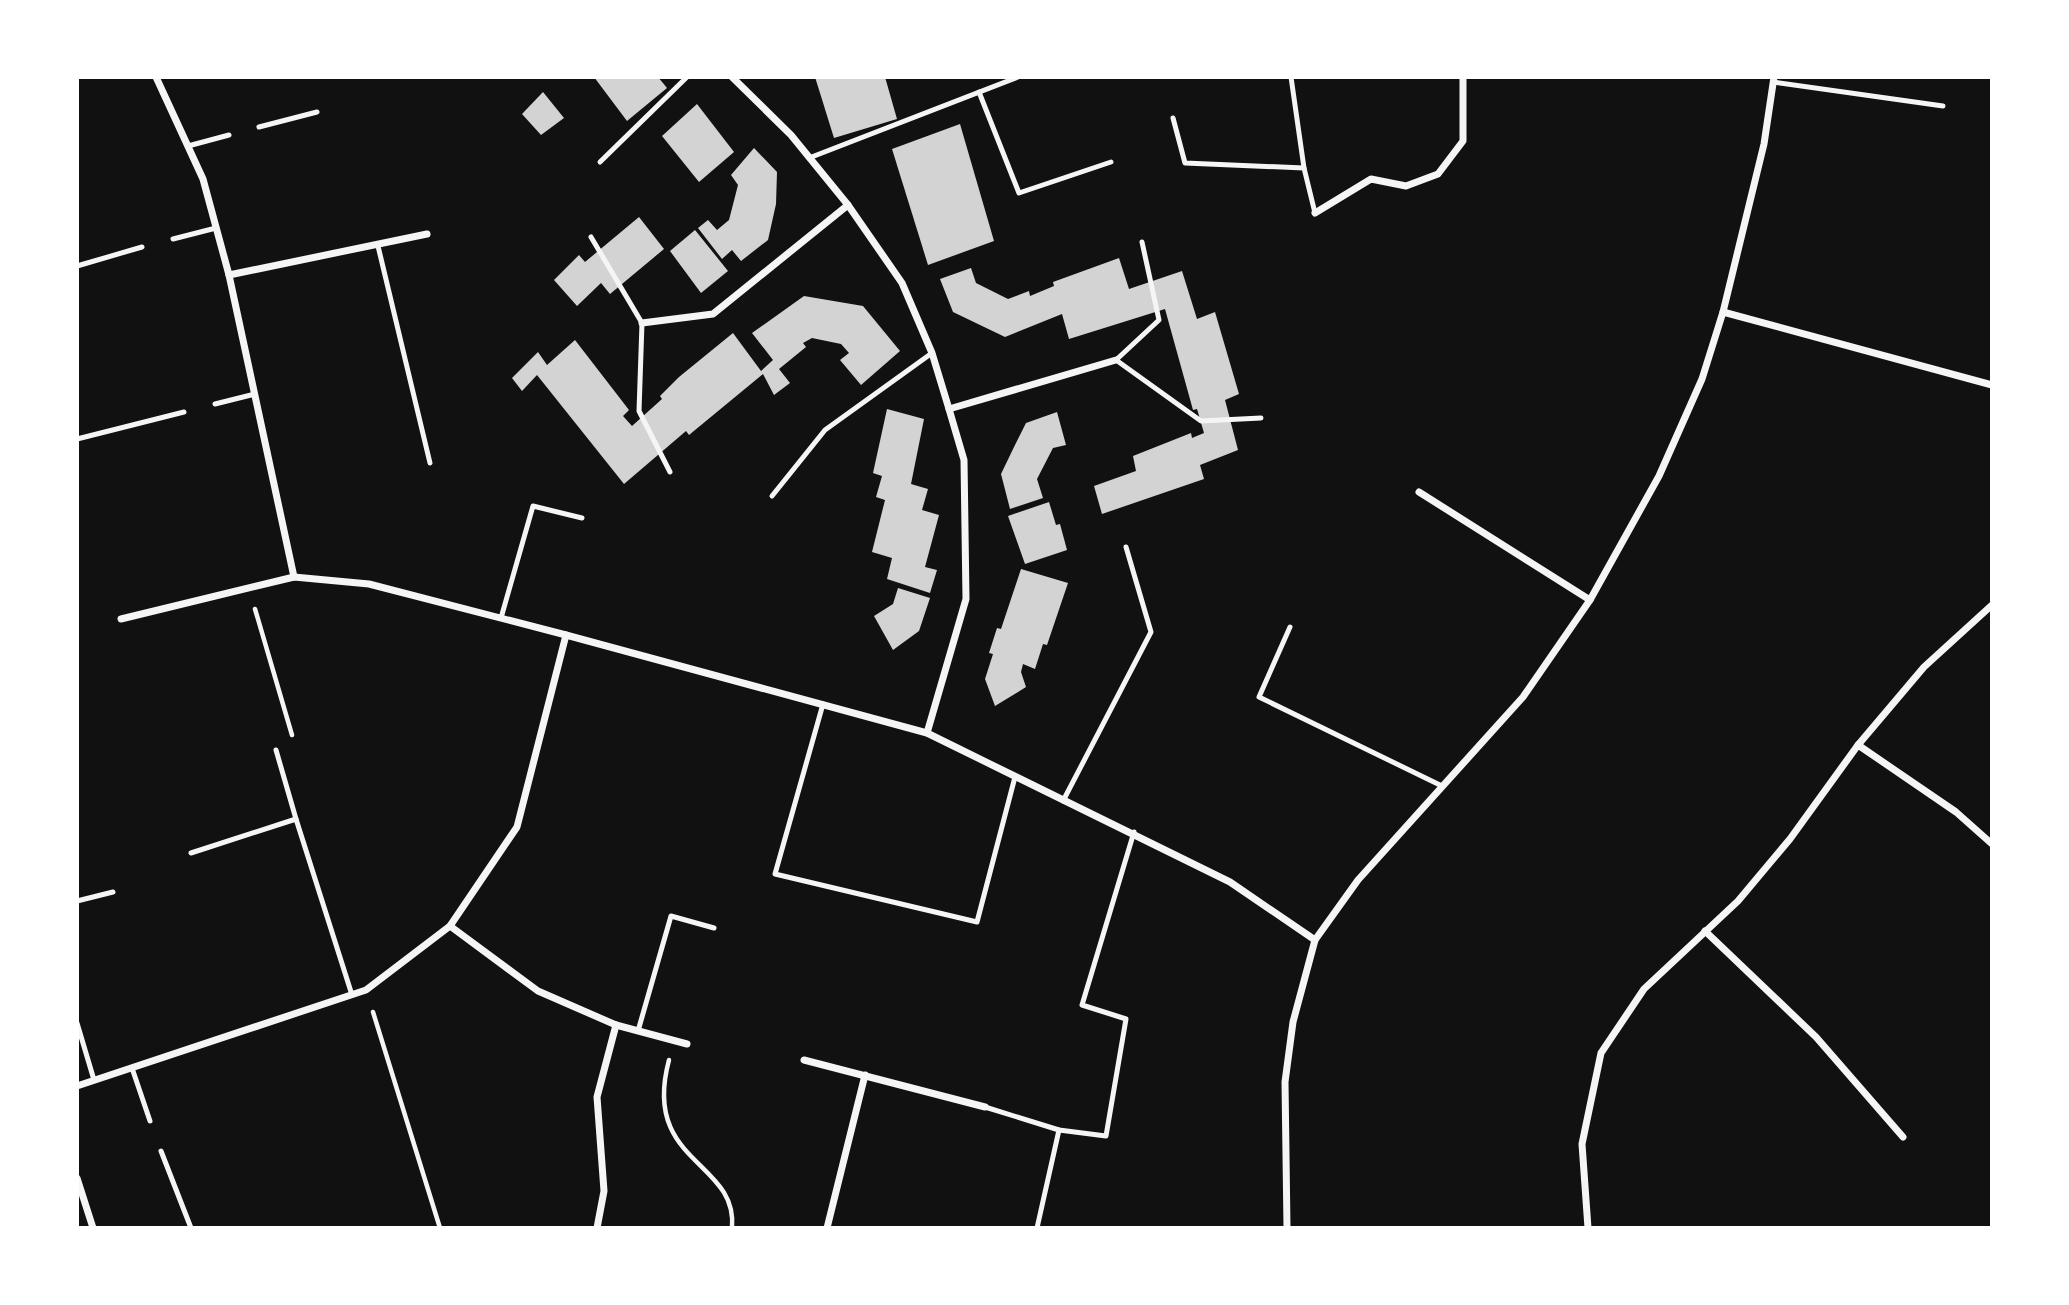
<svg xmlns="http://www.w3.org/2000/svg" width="2069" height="1305" font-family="Poppins,sans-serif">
<rect width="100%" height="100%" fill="#111"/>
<g fill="#d3d3d3">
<polygon points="594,77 658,77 667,88 627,121"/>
<polygon points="815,77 885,77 897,119 834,138"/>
<polygon points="543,92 564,118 541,135 522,114"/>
<polygon points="697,104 734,152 699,182 662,136"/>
<polygon points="960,124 994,241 928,265 892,149"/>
<polygon points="754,148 777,172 776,204 768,240 741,261 732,250 722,259 698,228 708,220 717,230 729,220 738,185 731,175"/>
<polygon points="639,217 664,249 610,294 601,283 577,306 554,280 579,255 585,262"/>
<polygon points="695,230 728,271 701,293 670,251"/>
<polygon points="1119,258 1129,289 1182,271 1197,319 1215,312 1239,394 1225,400 1238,450 1200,465 1204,479 1102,514 1094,486 1136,471 1133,456 1191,433 1192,438 1204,433 1197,409 1193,410 1165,309 1069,339 1062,314 1005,337 953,312 940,279 971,268 976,283 1008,299 1029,291 1030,296 1054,286 1053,282"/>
<polygon points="804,296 863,306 900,351 861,385 840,360 849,353 841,344 812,338 803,343 806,347 779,369 790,383 774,395 763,374 689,435 686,431 624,484 537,375 522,391 512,378 538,352 547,365 575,340 629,410 623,416 632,426 662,399 660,396 679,377 733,333 761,371 773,360 752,333"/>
<polygon points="887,409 924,419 911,484 928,489 922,510 939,515 925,567 937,570 930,593 887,579 892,558 872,552 885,500 876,497 882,476 873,473"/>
<polygon points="1057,412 1066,445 1053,448 1037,479 1043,498 1010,509 1001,474 1014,447 1026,423"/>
<polygon points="1049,502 1056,525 1060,524 1067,550 1025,564 1008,516"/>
<polygon points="1021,569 1068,583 1047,645 1043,644 1035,669 1023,664 1021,672 1026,687 995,706 985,679 993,654 989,653 997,628 1001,629"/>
<polygon points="898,588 930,598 919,631 893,650 874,616 893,604"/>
</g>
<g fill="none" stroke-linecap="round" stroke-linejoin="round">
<g stroke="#f5f5f5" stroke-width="4.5">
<polyline points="255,609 292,735"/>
<polyline points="373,1012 440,1228"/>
<path d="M 669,1060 C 641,1164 738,1160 732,1228"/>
</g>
<g stroke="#f5f5f5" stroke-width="5">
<polyline points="1291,77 1304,168"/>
<polyline points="1773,82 1943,106"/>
<polyline points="979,92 1019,193 1111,162"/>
<polyline points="1173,118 1185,163 1304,168 1315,213"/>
<polyline points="259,127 317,112"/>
<polyline points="188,146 229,135"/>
<polyline points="809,158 1018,77"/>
<polyline points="600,162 687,77"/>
<polyline points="591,237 642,323 639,411 670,472"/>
<polyline points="173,239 216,228"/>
<polyline points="1142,242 1159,320 1116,360 1201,421 1261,418"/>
<polyline points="378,246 430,463"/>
<polyline points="77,266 142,247"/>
<polyline points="215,404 255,394"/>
<polyline points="77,439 184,412"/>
<polyline points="772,496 825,430 932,353"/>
<polyline points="501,618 533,506 582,518"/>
<polyline points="1290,627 1259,697 1442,786"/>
<polyline points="823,704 775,874 977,922 1015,777"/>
<polyline points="276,750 296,819"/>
<polyline points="1063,801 1151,632 1126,547"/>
<polyline points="191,853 296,819 352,995"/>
<polyline points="77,901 113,892"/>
<polyline points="77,1023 94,1080"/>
<polyline points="638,1031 671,916 714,928"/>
<polyline points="132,1068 150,1121"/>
<polyline points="985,1107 1059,1130 1106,1136 1126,1019 1082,1005 1134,832"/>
<polyline points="161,1151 191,1228"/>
<polyline points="1037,1228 1059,1130"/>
</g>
<g stroke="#f5f5f5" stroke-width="7">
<polyline points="156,77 203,179 229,275 294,577"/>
<polyline points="732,77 791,135 848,205 902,283 932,353 949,409 964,460 966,599 927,733"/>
<polyline points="1315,213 1371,179 1406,186 1438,174 1463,141 1463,77"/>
<polyline points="229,275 427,234"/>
<polyline points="1723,312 1992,385"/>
<polyline points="642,323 713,314 848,205"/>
<polyline points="949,409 1116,360"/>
<polyline points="1419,492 1590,600"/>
<polyline points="121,619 294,577 369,584 566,635 927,733 1230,882 1315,940"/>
<polyline points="1858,745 1956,812 1992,844"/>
<polyline points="450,926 538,991 616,1025 687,1044"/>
<polyline points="1705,931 1816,1037 1903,1137"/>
<polyline points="804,1060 985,1107"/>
<polyline points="77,1086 366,990 450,926 517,827 566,635"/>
<polyline points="77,1178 93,1228"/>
<polyline points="597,1228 604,1191 597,1097 616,1025"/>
<polyline points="827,1228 865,1075"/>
<polyline points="1287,1228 1285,1082 1293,1022 1315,940 1358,880 1523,697 1590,600 1659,476 1702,379 1723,312 1764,144 1774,77"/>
<polyline points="1588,1228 1582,1144 1601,1053 1644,989 1738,901 1790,839 1858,745 1924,667 1992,605"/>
</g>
</g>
<rect width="2069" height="1305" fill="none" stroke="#ffffff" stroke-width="158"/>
</svg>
